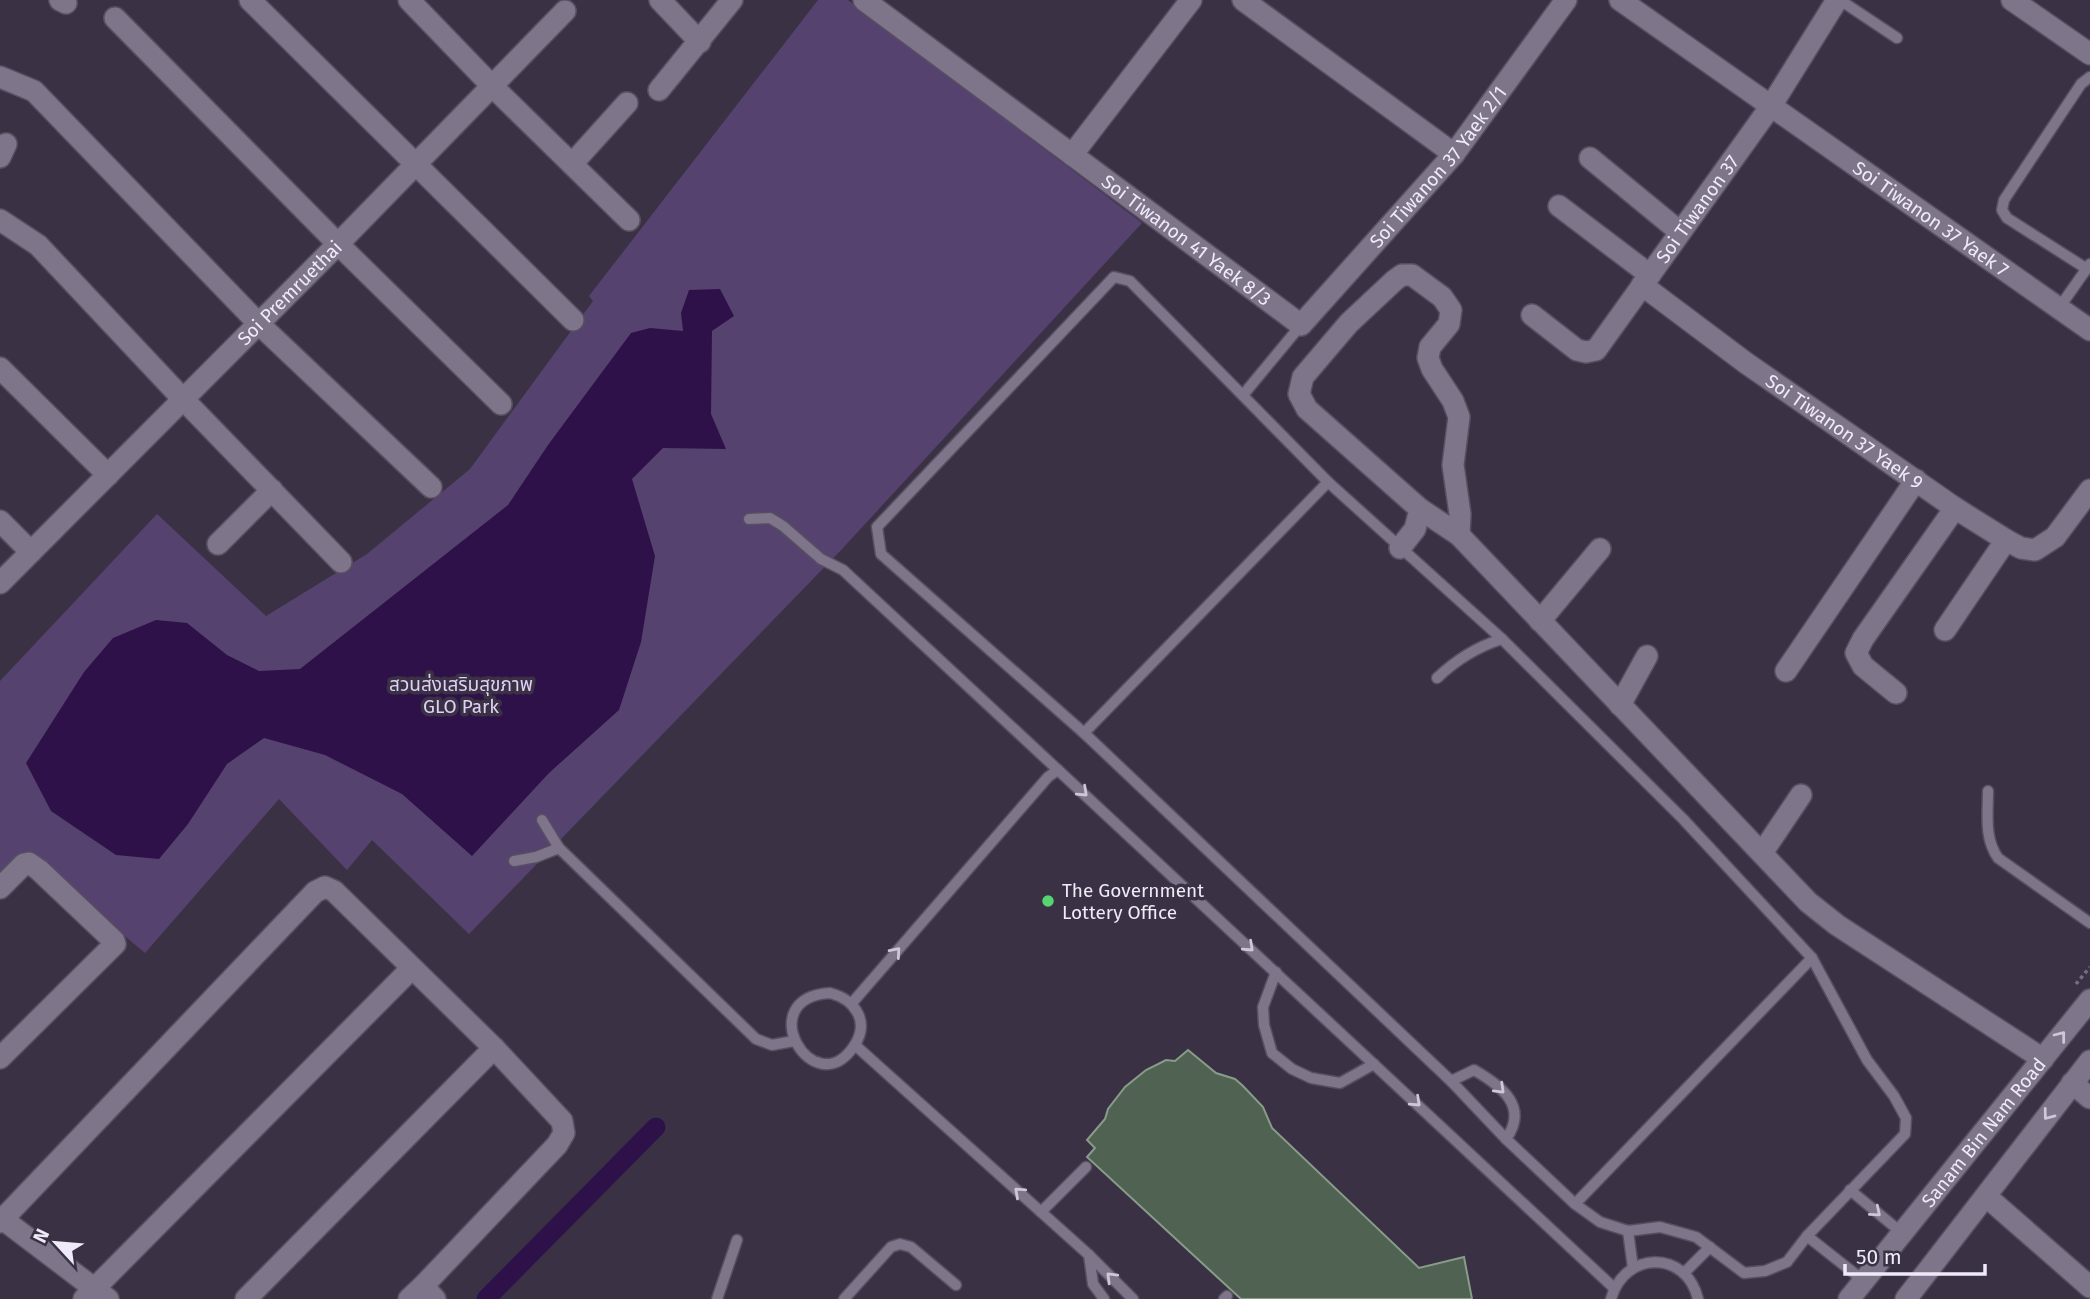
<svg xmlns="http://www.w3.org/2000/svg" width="2090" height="1299" font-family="'Fira Sans','Noto Sans Thai',sans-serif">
<rect width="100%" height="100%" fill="#3a3244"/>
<polygon fill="#56426f" points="818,0 848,0 1142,223 843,548 469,934 372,840 347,870 279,799 145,953 31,858 0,887 0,681 157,514 266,616 367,554 470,469 593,301 589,296"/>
<polygon fill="#2f114a" points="720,289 734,316 712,331 711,414 726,449 663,448 632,479 655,556 641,642 619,710 549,773 472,856 402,794 325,755 264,738 227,764 188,824 159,859 116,855 51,811 26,763 84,672 113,638 156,620 187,623 227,655 259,671 300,669 508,505 548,445 631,333 650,328 683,331 681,313 689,290"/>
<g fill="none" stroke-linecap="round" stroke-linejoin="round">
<polyline stroke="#2f114a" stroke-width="19" points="486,1299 656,1127"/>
</g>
<polygon fill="#506251" stroke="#899c8a" stroke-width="2" points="1188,1050 1216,1073 1235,1079 1243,1086 1263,1107 1272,1128 1419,1268 1464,1257 1472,1299 1241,1299 1087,1157 1095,1148 1087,1140 1105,1119 1108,1109 1125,1087 1146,1070 1166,1060 1175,1061"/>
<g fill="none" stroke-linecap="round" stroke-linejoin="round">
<g stroke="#574f60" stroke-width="13">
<g id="lane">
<polyline points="1840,0 1897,38"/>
<polyline points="2087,269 2007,218 2002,210 2004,200 2081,84 2090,77"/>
<polyline points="2059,308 2090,264"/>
<polyline points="1243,395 1301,325"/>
<polygon points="1328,482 1502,639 1683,819 1812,958 1867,1060 1894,1096 1906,1118 1905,1134 1807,1236 1787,1262 1765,1271 1744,1273 1696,1237 1660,1227 1628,1231 1600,1222 1575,1204 1506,1139 1451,1081 1084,733"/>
<polyline points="749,519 770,518 783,526 821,559 843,570 1058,770"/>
<path d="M 1437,678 C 1456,660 1476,647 1502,639"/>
<polyline points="1084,733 881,554 877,527 1114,277 1130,281 1328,482"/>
<path d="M 1988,791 C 1988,815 1984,838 1998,858 L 2090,923"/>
<polyline points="542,820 559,848 756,1039 772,1045 794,1041"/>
<polyline points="514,861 536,857 559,848"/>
<polyline points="1276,972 1263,1007 1264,1025 1272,1053 1292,1069 1311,1078 1340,1083 1374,1064"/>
<path d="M 830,993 C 856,1000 870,1022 854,1046 C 814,1106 750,998 830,993 Z"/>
<polyline points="852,1003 1048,777 1058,770 1614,1288"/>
<polyline points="855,1045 1089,1255 1093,1284 1104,1299"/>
<path d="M 1451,1081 L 1474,1070 C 1502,1086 1529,1107 1506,1139"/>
<polyline points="1850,1190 1902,1233"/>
<polyline points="1575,1204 1812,958"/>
<polyline points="1041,1212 1086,1167"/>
<polyline points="1628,1231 1633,1268"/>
<polyline points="1807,1236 1864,1281"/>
<polyline points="1089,1255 1133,1299"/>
<polyline points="1684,1273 1710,1247"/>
<polyline points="717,1299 737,1240"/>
<polyline points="844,1299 891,1247 900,1244 911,1247 956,1285"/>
<polyline points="1224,1299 1227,1296"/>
<path d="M 1611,1299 C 1624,1251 1686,1249 1698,1299"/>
</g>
</g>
<g stroke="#574f60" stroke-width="24">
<g id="street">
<polyline points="60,0 66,3"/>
<polyline points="250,0 573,320"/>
<polyline points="660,0 700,42"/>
<path id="s1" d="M 864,0 L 1301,325 L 1454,154 L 1566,0"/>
<polyline points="1243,0 1454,154"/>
<path id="s2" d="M 1620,0 L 2090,330"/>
<polyline points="2012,0 2090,54"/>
<polyline points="565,11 492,86 629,220"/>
<polyline points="115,18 338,244 501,404"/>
<polyline points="0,77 34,91 258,323 431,487"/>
<polyline points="659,90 732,0"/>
<polyline points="1072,155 1191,0"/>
<polyline points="0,157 6,144"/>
<polyline points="1590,158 1680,232"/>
<polyline points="572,164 627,103"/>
<polyline points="1559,206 1650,275"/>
<polyline points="0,220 38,245 182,398 341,562"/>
<path id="s3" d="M 1642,285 L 1746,363 L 1955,508 L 2006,540 L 2021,548 L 2035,550 L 2055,537 L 2090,490"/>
<path id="s4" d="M 1532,315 L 1577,350 L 1586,352 L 1596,350 L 1771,106 L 1837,0"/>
<polyline points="0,368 108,475"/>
<polyline points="1420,509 1459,535 1808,902 1837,925 2043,1059"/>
<polyline points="0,521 31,552"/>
<polyline points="218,544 272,490"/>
<polyline points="1400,548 1415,529 1420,509 1307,409 1299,394 1303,377 1349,323 1395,280 1402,275 1412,275 1442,297 1451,310 1449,324 1430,347 1428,358 1432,369 1453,401 1459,417 1453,465 1460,514 1459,535"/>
<polyline points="1540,621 1600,549"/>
<polyline points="1945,630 2006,540"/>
<polyline points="1786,671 1916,480"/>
<polyline points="1896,693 1863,666 1856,653 1863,639 1955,508"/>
<polyline points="1620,705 1647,656"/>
<polyline points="1762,853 1801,795"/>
<polyline points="0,888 24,864 29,863 39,870 114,941 115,944 0,1058"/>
<polyline points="2072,1083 2090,1098"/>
<polyline points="1987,1197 2090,1287"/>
<polyline points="0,1222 315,892 325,887 334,891 494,1048 562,1121 564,1133 557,1145 423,1286"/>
<polyline points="84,1299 411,969"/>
<polyline points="246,1299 494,1048"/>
</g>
</g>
<g stroke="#574f60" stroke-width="24">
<g id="secondary">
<path id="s5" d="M 0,583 L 338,244 L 492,86 L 409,0"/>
<polyline points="0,1217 108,1299"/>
<polyline points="409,1299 423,1286 435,1299"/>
<path id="s6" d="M 1849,1299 L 2090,1000"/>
<polyline points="1906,1299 2090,1061"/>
</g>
</g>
<polyline stroke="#766f7f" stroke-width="3.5" stroke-dasharray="3.5 3.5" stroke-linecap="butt" points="2076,984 2090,967"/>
<use href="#lane" stroke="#7e758b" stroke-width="10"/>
<use href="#street" stroke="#7e758b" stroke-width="21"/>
<use href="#secondary" stroke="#7e758b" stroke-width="21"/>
</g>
<defs><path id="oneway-chevron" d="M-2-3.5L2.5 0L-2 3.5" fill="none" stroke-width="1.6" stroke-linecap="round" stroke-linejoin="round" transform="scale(1.75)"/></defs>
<g stroke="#cdc7d7">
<use href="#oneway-chevron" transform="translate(1083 792) rotate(43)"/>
<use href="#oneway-chevron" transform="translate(1249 947) rotate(43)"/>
<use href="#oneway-chevron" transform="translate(896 952) rotate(-49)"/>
<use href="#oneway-chevron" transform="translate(2061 1036) rotate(-52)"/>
<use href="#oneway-chevron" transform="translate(1500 1089) rotate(44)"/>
<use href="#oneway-chevron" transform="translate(1416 1102) rotate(43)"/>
<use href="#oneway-chevron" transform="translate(2048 1115) rotate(127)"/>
<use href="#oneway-chevron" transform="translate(1019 1192) rotate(-138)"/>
<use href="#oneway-chevron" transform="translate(1876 1212) rotate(40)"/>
<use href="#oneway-chevron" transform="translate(1111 1277) rotate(-135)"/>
</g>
<circle fill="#57d570" stroke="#3a3244" stroke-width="2.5" cx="1048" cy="901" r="7"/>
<g text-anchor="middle" stroke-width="7" stroke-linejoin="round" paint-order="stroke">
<g font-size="19" fill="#efeaf7" stroke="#3a3244">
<text dy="7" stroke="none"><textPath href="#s1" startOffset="754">Soi Tiwanon 37 Yaek 2/1</textPath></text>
<text dy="7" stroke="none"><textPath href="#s4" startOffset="250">Soi Tiwanon 37</textPath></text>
<text dy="7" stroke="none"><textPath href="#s2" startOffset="380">Soi Tiwanon 37 Yaek 7</textPath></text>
<text dy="7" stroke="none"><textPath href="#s1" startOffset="402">Soi Tiwanon 41 Yaek 8/3</textPath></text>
<text dy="7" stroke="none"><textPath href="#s5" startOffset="410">Soi Premruethai</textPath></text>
<text dy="7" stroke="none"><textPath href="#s3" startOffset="250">Soi Tiwanon 37 Yaek 9</textPath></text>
<text dy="7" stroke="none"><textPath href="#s6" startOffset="214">Sanam Bin Nam Road</textPath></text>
</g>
<g font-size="19" fill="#dfd0f5" stroke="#3a3244">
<text x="461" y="691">สวนส่งเสริมสุขภาพ<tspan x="461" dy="22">GLO Park</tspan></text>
</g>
<g font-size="19" fill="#efeaf7" stroke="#3a3244" text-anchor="start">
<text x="1062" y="897">The Government<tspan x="1062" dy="22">Lottery Office</tspan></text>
</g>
</g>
<g transform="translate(56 1243) rotate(296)" stroke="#3a3244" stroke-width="5" paint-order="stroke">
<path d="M0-5L12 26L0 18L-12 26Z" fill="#efeaf7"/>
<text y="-10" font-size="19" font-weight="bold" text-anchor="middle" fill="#efeaf7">N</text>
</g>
<path d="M1845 1264v10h140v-10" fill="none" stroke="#efeaf7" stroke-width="3.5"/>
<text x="1856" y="1264" font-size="21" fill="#efeaf7" stroke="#3a3244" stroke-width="5" paint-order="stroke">50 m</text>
</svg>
